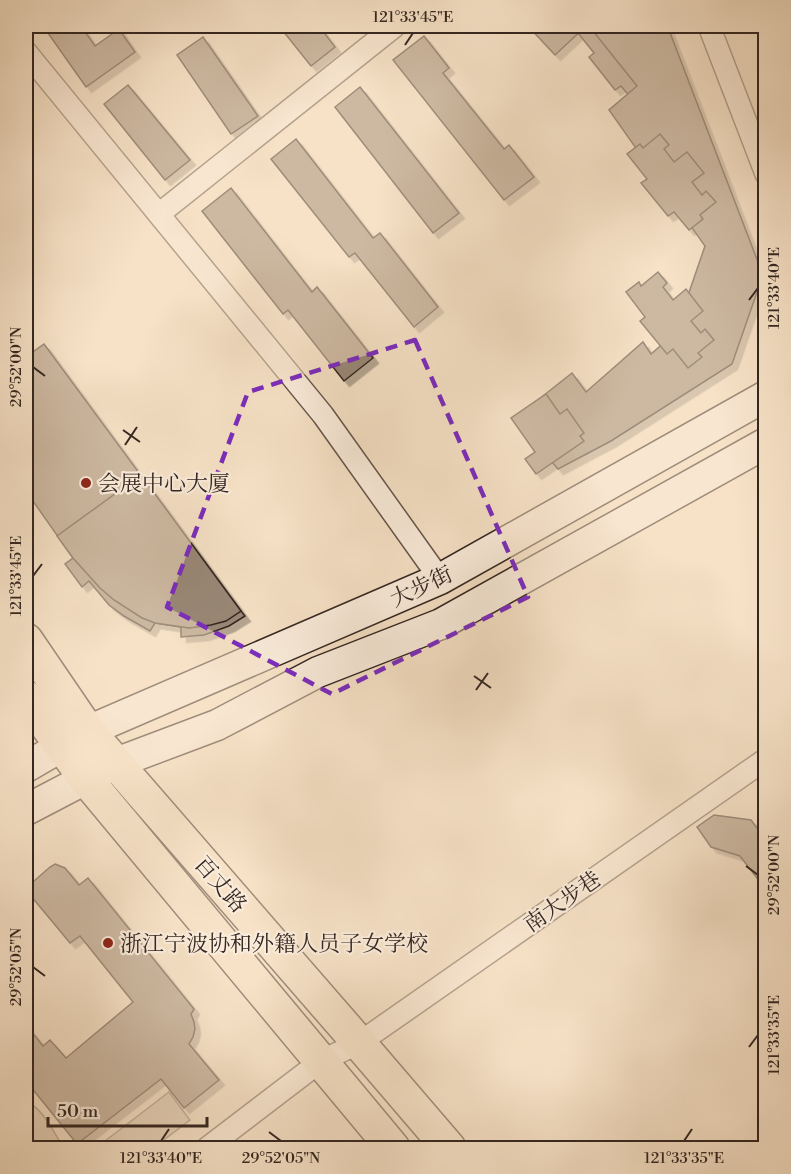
<svg xmlns="http://www.w3.org/2000/svg" width="791" height="1174" font-family="'Libre Bodoni','Noto Serif SC',serif">
<defs>
<filter id="shadow"><feDropShadow dx="5.5" dy="5.5" stdDeviation="0" flood-color="#0004"/></filter>
</defs>
<rect width="100%" height="100%" fill="#f7e2c7"/>
<filter id="stains"><feTurbulence type="fractalNoise" baseFrequency=".00333" numOctaves="4"/><feColorMatrix values="0 0 0 0 .2 0 0 0 0 .09 0 0 0 0 .02 0 0 0 .5 -.17"/></filter>
<radialGradient id="worn" r=".72"><stop offset=".6" stop-color="#630" stop-opacity="0"/><stop offset="1" stop-color="#630" stop-opacity=".3"/></radialGradient>
<g fill="#d6c2ab" stroke="#857466" stroke-width="1.5">
<polygon points="169,1092 190,1120 153,1148 96,1148"/>
<path d="M 26,1100 C 43,1111 51,1126 61,1144 L 62,1148 L 28,1148 L 26,1143 Z"/>
</g>
<g fill="#987" stroke="#342621" stroke-width="1.5" filter="url(#shadow)">
<polygon points="43,26 81,26 95,46 119,29 135,52 86,87"/>
<polygon points="279,26 319,26 335,47 311,66"/>
<polygon points="528,26 586,26 555,55"/>
<polygon points="578,26 613,26 622,36 635,26 652,47 639,57 649,69 654,65 663,76 647,89 650,93 636,104 621,86 615,90 589,57 594,53 574,28"/>
<polygon points="589,26 663,26 669,30 763,275 732,364 611,441 558,469 515,418 572,373 586,392 643,342 651,354 675,333 705,246 609,110 637,86"/>
<polygon points="424,36 449,68 443,73 504,149 509,145 534,177 504,200 393,60"/>
<polygon points="203,37 258,116 231,134 177,55"/>
<polygon points="128,85 190,160 165,180 104,104"/>
<polygon points="360,87 459,213 433,233 335,107"/>
<polygon points="660,134 669,145 664,149 674,162 687,152 704,173 692,182 702,195 706,191 716,202 700,215 703,219 689,230 674,212 668,216 641,183 647,179 627,154 640,144 643,148"/>
<polygon points="296,139 373,238 380,233 438,307 414,327 355,253 349,257 271,159"/>
<polygon points="231,188 312,292 317,287 373,358 344,381 288,310 283,314 202,211"/>
<polygon points="658,272 667,283 663,287 673,300 686,289 703,311 691,321 701,333 705,329 714,340 698,353 702,357 688,368 673,349 667,354 640,321 645,317 626,292 639,282 641,286"/>
<polygon points="44,344 241,611 245,616 229,626 204,635 181,637 181,627 155,623 150,631 124,616 109,605 89,581 82,587 65,564 73,558 26,491 26,357"/>
<polygon points="546,394 560,414 567,409 584,433 580,436 584,441 536,474 525,459 535,452 511,418"/>
<polygon points="141,475 241,611 226,621 211,625 189,628 155,623 142,618 114,600 100,588 73,558 57,536"/>
<polygon points="714,815 751,820 766,840 766,890 740,856 711,847 697,827"/>
<polygon points="55,864 65,868 79,885 88,878 194,1009 191,1014 194,1022 195,1029 193,1037 189,1044 219,1080 184,1108 161,1079 77,1144 26,1081 26,1025 43,1046 50,1040 66,1058 133,1002 80,936 70,943 26,890 26,888 50,867"/>
</g>
<g fill="none" stroke-linecap="round" stroke-linejoin="round">
<g stroke="#65554a" stroke-width="24">
<g id="minor">
<polyline points="709,26 766,174"/>
<polyline points="26,52 323,415 440,579"/>
<polyline points="159,214 395,26"/>
<polyline points="207,1148 321,1061 359,1043 766,759"/>
</g>
</g>
<g stroke="#342621" stroke-width="33">
<g id="secondary">
<polyline points="26,767 88,731 440,579 766,396"/>
<polyline points="26,810 116,763 217,725 318,672 441,624 766,443"/>
</g>
</g>
<g stroke="#342621" stroke-width="36">
<g id="primary">
<polyline points="26,640 88,731 359,1043 449,1148"/>
<polyline points="26,697 86,779 393,1148"/>
</g>
</g>
<use href="#minor" stroke="#faecdb" stroke-width="21"/>
<use href="#secondary" stroke="#faecdb" stroke-width="30"/>
<use href="#primary" stroke="#f7e2c7" stroke-width="33"/>
</g>
<path d="M0 0H791V1174H0ZM 415,340 L 528,597 L 332,694 L 167,607 L 248,392 Z" fill="#f7e2c7" fill-opacity=".55" fill-rule="evenodd"/>
<path fill="none" stroke="#7b2cbf" stroke-width="4.5" stroke-dasharray="12 8" stroke-linejoin="round" d="M 415,340 L 528,597 L 332,694 L 167,607 L 248,392 Z"/>
<path fill="none" stroke="#342621" stroke-width="2" d="M 405,45 L 413,33M 749,300 L 758,288M 33,367 L 45,376M 123,430 L 140,442M 125,445 L 137,427M 33,576 L 42,564M 474,676 L 491,688M 476,690 L 488,673M 746,866 L 758,875M 33,967 L 45,976M 749,1047 L 758,1035M 269,1132 L 281,1141M 161,1141 L 169,1129M 684,1141 L 692,1129"/>
<g fill="#8f2418" stroke="#faecdb" stroke-width="2">
<circle cx="86" cy="483" r="6"/>
<circle cx="108" cy="943" r="6"/>
</g>
<g text-anchor="middle" stroke-width="4.5" stroke-linejoin="round" paint-order="stroke">
<g font-size="22" fill="#342621" stroke="#faecdb" text-anchor="start">
<text x="98" y="491">会展中心大厦</text>
<text x="120" y="951">浙江宁波协和外籍人员子女学校</text>
</g>
<g font-size="22" fill="#342621" stroke="#faecdb">
<text transform="translate(421 586) rotate(-25)" y="8">大步街</text>
<text transform="translate(221 884) rotate(49)" y="8">百丈路</text>
<text transform="translate(562 901) rotate(-35)" y="8">南大步巷</text>
</g>
</g>
<rect width="791" height="1174" fill="none" stroke="#f7e2c7" stroke-width="66"/>
<path d="M48 1117v9h159v-9" fill="none" stroke="#342621" stroke-width="3"/>
<text x="57" y="1117" font-size="18" fill="#342621" stroke="#faecdb" stroke-width="4.5" paint-order="stroke">50 m</text>
<rect x="33" y="33" width="725" height="1108" fill="none" stroke="#342621" stroke-width="2"/>
<g font-size="15" text-anchor="middle" fill="#342621">
<text x="413" y="22">121°33'45"E</text>
<text transform="translate(774 288) rotate(-90)" y="5">121°33'40"E</text>
<text transform="translate(16 367) rotate(-90)" y="5">29°52'00"N</text>
<text transform="translate(16 576) rotate(-90)" y="5">121°33'45"E</text>
<text transform="translate(774 875) rotate(-90)" y="5">29°52'00"N</text>
<text transform="translate(16 967) rotate(-90)" y="5">29°52'05"N</text>
<text transform="translate(774 1035) rotate(-90)" y="5">121°33'35"E</text>
<text x="161" y="1163">121°33'40"E</text>
<text x="281" y="1163">29°52'05"N</text>
<text x="684" y="1163">121°33'35"E</text>
</g>
<rect width="100%" height="100%" filter="url(#stains)"/>
<rect width="100%" height="100%" fill="url(#worn)"/>
</svg>
